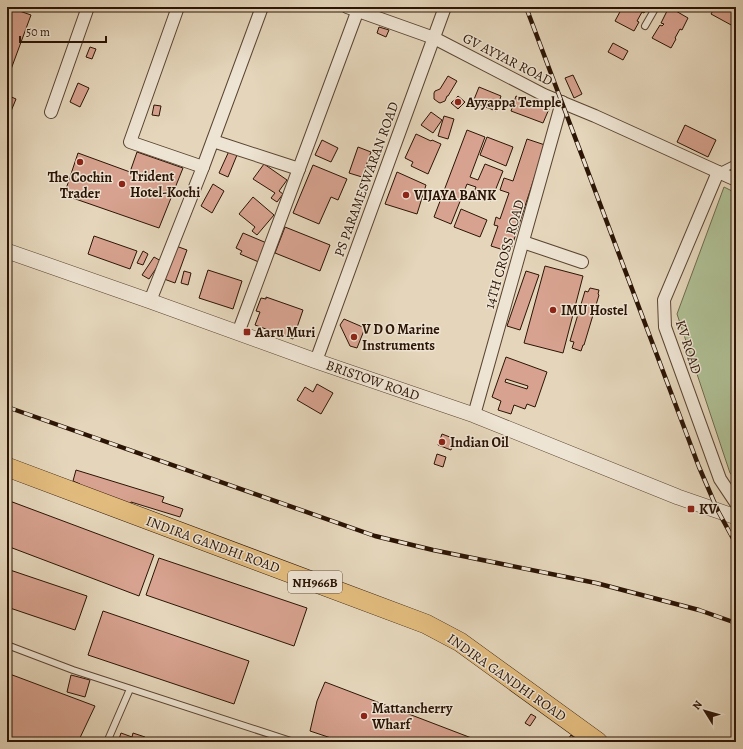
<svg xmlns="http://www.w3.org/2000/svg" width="743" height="749" font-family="Alegreya,serif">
<rect width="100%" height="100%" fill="#e5d6bb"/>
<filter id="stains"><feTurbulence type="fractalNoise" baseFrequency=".005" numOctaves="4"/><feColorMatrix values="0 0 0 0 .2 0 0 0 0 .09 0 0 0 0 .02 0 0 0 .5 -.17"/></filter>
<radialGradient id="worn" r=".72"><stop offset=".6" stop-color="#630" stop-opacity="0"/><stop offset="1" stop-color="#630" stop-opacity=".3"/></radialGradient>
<polygon fill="#afbf94" stroke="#6d6a4c" points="724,187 736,193 736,480 730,473 677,314"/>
<g fill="#d7a28f" stroke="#2b1405" fill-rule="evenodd">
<polygon points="8,7 31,15 10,72 7,70 7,11"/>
<polygon points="626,7 647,7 644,13 642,12 637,21 639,22 634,31 615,21 622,8 625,9"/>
<polygon points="669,7 688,18 682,30 680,29 675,38 676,39 671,48 652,38 660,25 662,26 664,24 661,23"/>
<polygon points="715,7 736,7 736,21 733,26 711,14"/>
<polygon points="379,27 389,30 386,37 377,33"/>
<polygon points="613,43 628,51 623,60 608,52"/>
<polygon points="90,47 96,49 92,59 86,57"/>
<polygon points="573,75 582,94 574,98 565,78"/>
<polygon points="448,76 457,81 448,96 447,96 445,101 440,103 438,102 434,99 434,93 435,91 440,89"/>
<polygon points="78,83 89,88 80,107 70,102"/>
<polygon points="479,87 501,96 496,111 473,102"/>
<polygon points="7,95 16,99 7,121"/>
<polygon points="458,96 465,102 458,109 451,103"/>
<polygon points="516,96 549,109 543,123 511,111"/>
<polygon points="154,105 161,106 159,116 152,115"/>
<polygon points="431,112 442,120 433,133 421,125"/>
<polygon points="444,116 454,119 448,139 438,136"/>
<polygon points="685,125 716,140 708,157 677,142"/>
<polygon points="467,130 485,137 470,177 478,180 485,164 503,171 491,201 473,194 476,187 467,184 451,224 434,217"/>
<polygon points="416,134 431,141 432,140 441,144 428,174 411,166 413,162 405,158"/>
<polygon points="487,137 513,147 506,166 480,155"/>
<polygon points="527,139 545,145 510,252 491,246 498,226 494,225 496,217 500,219 509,193 500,190 504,178 513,181"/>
<polygon points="322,140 338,148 331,162 315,155"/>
<polygon points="358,147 371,152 362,177 349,173"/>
<polygon points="229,151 237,155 228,177 219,173"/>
<polygon points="137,152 183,168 159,228 64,195 78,153 130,172"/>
<polygon points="264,164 287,180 279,191 283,194 277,202 271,198 275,193 253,179"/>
<polygon points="313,165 347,179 338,200 331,197 319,224 293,213"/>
<polygon points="397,172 426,185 417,214 385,204"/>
<polygon points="213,184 224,191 212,213 201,206"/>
<polygon points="253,197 274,215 257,235 252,231 255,227 239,214"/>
<polygon points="461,209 487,220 480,237 454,227"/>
<polygon points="285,227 330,245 320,271 275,253"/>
<polygon points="243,233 269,244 261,263 240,254 242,251 236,248"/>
<polygon points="94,236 137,251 130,269 88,254"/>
<polygon points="176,246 187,250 175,283 164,279"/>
<polygon points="143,251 148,254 143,265 137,263"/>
<polygon points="154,257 161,261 149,279 142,275"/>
<polygon points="545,266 583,276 563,353 524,343"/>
<polygon points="208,270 242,281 233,309 199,298"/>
<polygon points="184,271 191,273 188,285 181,283"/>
<polygon points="526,271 539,275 520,330 507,326"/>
<polygon points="590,288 599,290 598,294 599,295 584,345 583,345 581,351 572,348 574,342 570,341 585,291 588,292"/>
<polygon points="266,297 303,310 293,339 255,325 260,312 256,311 261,298 266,299"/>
<polygon points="344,319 365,328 357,348 350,346 340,325"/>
<path d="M 506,357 L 547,372 L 535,407 L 527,404 L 525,409 L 514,405 L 511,414 L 498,410 L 501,401 L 492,397 ZM 506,379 L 528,386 L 527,389 L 505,382 Z"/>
<polygon points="317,384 333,393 321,414 297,400 305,387 313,392"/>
<polygon points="442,434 455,439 451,450 438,445"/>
<polygon points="437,454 446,457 443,467 434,464"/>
<polygon points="76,470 164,497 162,502 183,509 180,517 131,502 129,509 78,491 80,484 73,481"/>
<polygon points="7,500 154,555 139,596 7,546"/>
<polygon points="159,558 307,608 294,646 146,595"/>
<polygon points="7,569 87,596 75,630 7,607"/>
<polygon points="103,611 249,661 234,704 88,655"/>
<polygon points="7,673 95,706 78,742 7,742"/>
<polygon points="71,675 90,680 85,697 67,692"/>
<polygon points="325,682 482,742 343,742 310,731 317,701"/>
<polygon points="531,714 536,717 530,726 525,723"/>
<polygon points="121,733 132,737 133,733 145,737 144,742 145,742 118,742"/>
<polygon points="571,735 580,742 566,742"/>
</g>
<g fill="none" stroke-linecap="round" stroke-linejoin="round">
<g stroke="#5a4432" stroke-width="8">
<g id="service">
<polyline points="645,26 656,7"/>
<polyline points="718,172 736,163"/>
<polyline points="7,645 73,670 294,742"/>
<polyline points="107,742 130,689"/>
</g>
</g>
<g stroke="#5a4432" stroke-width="14">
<g id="minor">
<polyline points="178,7 130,142 203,167"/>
<polyline points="347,7 434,38 544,95 595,116 736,180"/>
<polyline points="51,112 88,7"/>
<polyline points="213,141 299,169"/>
<polyline points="718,172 664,300 665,327 720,479 736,503"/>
<polyline points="523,242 582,262"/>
<polyline points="150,301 203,167 262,7"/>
<polyline points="238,333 359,7"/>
<polyline points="316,361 445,7"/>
<polyline points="474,415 562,102"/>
</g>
</g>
<g stroke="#5a4432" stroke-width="16">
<polyline id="tertiary" points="7,251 150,301 316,361 474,415 678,497 736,517"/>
</g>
<g stroke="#2b1405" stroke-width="20">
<polyline id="trunk" points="7,467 426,624 460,642 598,742"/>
</g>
<use href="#service" stroke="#eee4d3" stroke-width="6"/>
<use href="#minor" stroke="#eee4d3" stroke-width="12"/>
<use href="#tertiary" stroke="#eee4d3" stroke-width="15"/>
<use href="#trunk" stroke="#e2bb7e" stroke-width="19"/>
<g stroke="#2b1405" stroke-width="4.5">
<g id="rail">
<polyline points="526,7 699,467 718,511 736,544"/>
<polyline points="7,407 375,536 433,550 596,583 699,610 736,623"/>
</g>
</g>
<use href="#rail" stroke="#eee4d3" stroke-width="3" stroke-dasharray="9" stroke-linecap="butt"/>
</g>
<g fill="#8f2418" stroke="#eee4d3" stroke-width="1.5">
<circle cx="458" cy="102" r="4"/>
<circle cx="80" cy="162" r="4"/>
<circle cx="122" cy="184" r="4"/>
<circle cx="406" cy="195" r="4"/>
<circle cx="553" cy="310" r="4"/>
<rect x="243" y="328" width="8" height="8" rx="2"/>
<circle cx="354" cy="337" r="4"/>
<circle cx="442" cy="442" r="4"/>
<rect x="687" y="505" width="8" height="8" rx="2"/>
<circle cx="364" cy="716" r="4"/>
</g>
<g text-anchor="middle" stroke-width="3" stroke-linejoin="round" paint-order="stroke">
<rect fill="#eee4d3" stroke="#665243" stroke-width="1" x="288" y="571" width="54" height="22" rx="3"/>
<g font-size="13" font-weight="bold" fill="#2b1405">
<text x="315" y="587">NH966B</text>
</g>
<g font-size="14" fill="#2b1405" stroke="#eee4d3">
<text transform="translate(508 59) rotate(27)" y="5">GV AYYAR ROAD</text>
<text transform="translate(366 179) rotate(-70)" y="5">PS PARAMESWARAN ROAD</text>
<text transform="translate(504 254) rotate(-74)" y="5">14TH CROSS ROAD</text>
<text transform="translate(689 347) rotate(72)" y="5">KV ROAD</text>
<text transform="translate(373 380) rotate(19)" y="5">BRISTOW ROAD</text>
<text transform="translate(213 544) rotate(20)" y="5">INDIRA GANDHI ROAD</text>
<text transform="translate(507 677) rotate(35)" y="5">INDIRA GANDHI ROAD</text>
</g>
<g font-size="14" font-weight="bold" fill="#2b1405" stroke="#eee4d3" text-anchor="start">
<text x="466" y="107">Ayyappa Temple</text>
<text x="130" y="181">Trident<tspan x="130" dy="16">Hotel-Kochi</tspan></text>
<text x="80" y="182" text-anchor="middle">The Cochin<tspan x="80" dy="16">Trader</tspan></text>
<text x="414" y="200">VIJAYA BANK</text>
<text x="561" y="315">IMU Hostel</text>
<text x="362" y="334">V D O Marine<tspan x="362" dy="16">Instruments</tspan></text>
<text x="255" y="337">Aaru Muri</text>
<text x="450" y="447">Indian Oil</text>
<text x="699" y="514">KV</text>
<text x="372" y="713">Mattancherry<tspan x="372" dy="16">Wharf</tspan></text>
</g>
</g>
<rect width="743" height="749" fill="none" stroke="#e5d6bb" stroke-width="24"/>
<rect x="8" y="8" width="727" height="733" fill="none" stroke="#2b1405" stroke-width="2"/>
<rect x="12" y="12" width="719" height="725" fill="none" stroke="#2b1405"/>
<g transform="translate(705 711) rotate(307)" stroke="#eee4d3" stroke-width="3" paint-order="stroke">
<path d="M0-3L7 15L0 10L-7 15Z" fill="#2b1405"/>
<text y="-6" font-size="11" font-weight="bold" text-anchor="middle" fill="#2b1405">N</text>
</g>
<path d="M20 36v6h86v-6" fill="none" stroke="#2b1405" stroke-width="2"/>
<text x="26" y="36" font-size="12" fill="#2b1405" stroke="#eee4d3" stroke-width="3" paint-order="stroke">50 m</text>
<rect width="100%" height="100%" filter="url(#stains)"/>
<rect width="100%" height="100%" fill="url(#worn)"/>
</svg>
